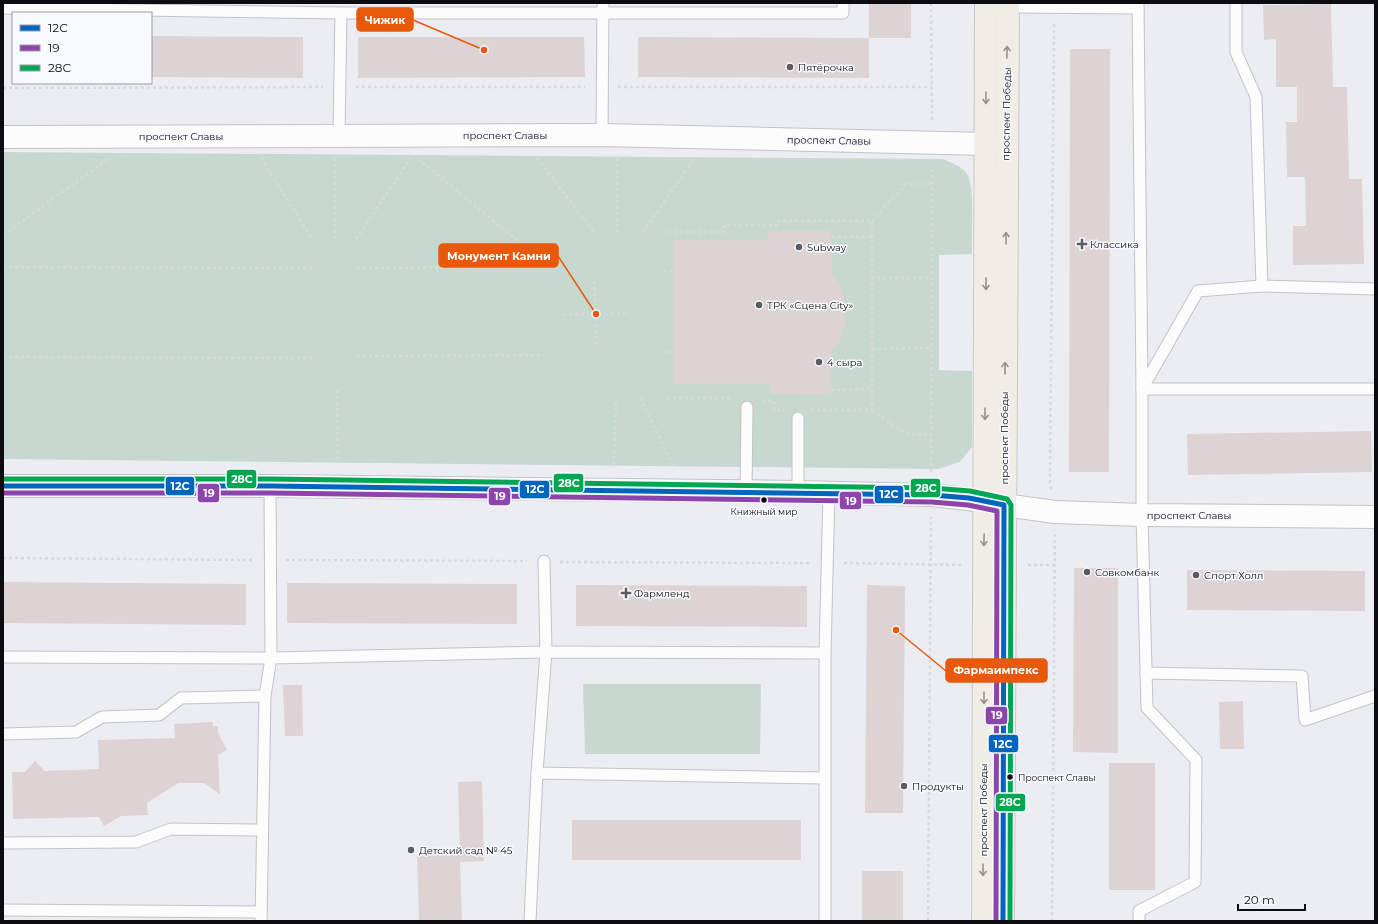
<svg xmlns="http://www.w3.org/2000/svg" width="1378" height="924" font-family="Montserrat,sans-serif">
<rect width="100%" height="100%" fill="#ecedf3"/>
<g fill="#c7d9cf">
<path d="M 3,152 L 943,159 C 952,163 964,167 968,176 C 975,191 971,237 972,254 L 939,255 L 939,370 L 972,371 L 972,447 L 960,462 L 938,469 L 3,459 Z"/>
<polygon points="583,684 761,684 760,754 585,754"/>
</g>
<g fill="#ddd3d3">
<rect x="869" y="3" width="42" height="35"/>
<polygon points="1331,4 1333,87 1347,87 1349,179 1362,179 1364,264 1293,265 1293,226 1306,226 1305,177 1287,177 1286,122 1297,122 1297,87 1276,87 1276,39 1264,40 1263,5"/>
<polygon points="151,36 303,37 303,78 151,77"/>
<polygon points="358,37 584,37 585,77 358,78"/>
<polygon points="638,37 869,38 869,78 638,77"/>
<polygon points="1070,49 1110,49 1109,472 1069,472"/>
<polygon points="768,231 831,231 832,273 839,283 844,296 845,313 845,326 839,342 831,352 831,395 770,394 770,384 673,384 673,240 768,240"/>
<polygon points="1371,431 1372,472 1188,475 1187,434"/>
<polygon points="1074,568 1118,568 1118,753 1073,752"/>
<polygon points="1187,570 1365,571 1365,611 1187,610"/>
<polygon points="3,582 246,584 246,625 3,623"/>
<polygon points="287,583 517,584 517,624 287,623"/>
<polygon points="576,585 807,586 807,627 576,626"/>
<polygon points="867,585 905,586 903,813 865,813"/>
<polygon points="283,685 302,685 303,736 285,736"/>
<polygon points="1243,701 1244,749 1220,749 1219,702"/>
<polygon points="213,722 213,726 218,726 218,733 227,750 218,755 220,794 204,783 178,783 147,803 148,815 121,816 104,826 99,817 13,819 12,772 25,772 35,761 45,771 99,769 98,740 175,738 174,724"/>
<rect x="1109" y="763" width="46" height="127"/>
<polygon points="482,781 484,861 460,862 462,921 419,921 417,854 460,853 458,782"/>
<rect x="572" y="820" width="229" height="40"/>
<rect x="862" y="871" width="41" height="50"/>
</g>
<g fill="none" stroke-linecap="round" stroke-linejoin="round">
<g stroke="#c2c3c7" stroke-width="13">
<g id="service">
<polyline points="1138,3 1142,389 1375,389"/>
<polyline points="1236,3 1236,52 1256,97 1262,286 1375,289"/>
<polyline points="1007,7 1138,8"/>
<polyline points="3,8 341,13 843,13 843,3"/>
<polyline points="602,135 603,3"/>
<polyline points="339,136 341,13"/>
<polyline points="746,492 747,407"/>
<polyline points="798,492 798,418"/>
<polyline points="3,657 271,658 546,652 825,653"/>
<polyline points="1146,673 1302,676 1305,720 1375,696"/>
<polyline points="3,734 76,732 102,717 159,715 181,698 265,696"/>
<polyline points="537,773 824,778"/>
<polyline points="3,843 136,842 171,829 262,830"/>
<polyline points="3,910 261,912"/>
<polyline points="261,921 265,696 271,658 270,486"/>
<polyline points="530,921 537,773 546,652 544,561"/>
<polyline points="825,921 825,653 829,493"/>
<polyline points="1139,921 1139,911 1195,882 1196,760 1147,708 1142,515 1142,389 1198,291 1262,286"/>
</g>
</g>
<g stroke="#c2c3c7" stroke-width="24">
<g id="minor">
<polyline points="3,137 602,135 986,144"/>
<polyline points="1004,505 1055,512 1142,515 1375,517"/>
</g>
</g>
<g stroke="#c2c3c7" stroke-width="24">
<polyline id="secondary" points="3,486 270,486 798,492 932,495 984,501"/>
</g>
<g stroke="#c7c8cb" stroke-width="24">
<g id="primary">
<polyline points="983,921 986,3"/>
<polyline points="1003,921 1008,3"/>
</g>
</g>
<g stroke="#d8d9da" stroke-width="2.5" stroke-dasharray="3 3" stroke-linecap="butt">
<polyline points="931,3 932,120"/>
<polyline points="356,87 585,87"/>
<polyline points="618,87 932,87"/>
<polyline points="3,88 323,87"/>
<polyline points="261,158 312,239"/>
<polyline points="335,158 335,239"/>
<polyline points="537,158 596,235"/>
<polyline points="617,158 617,235"/>
<polyline points="418,159 550,267"/>
<polyline points="872,221 906,184 931,184"/>
<polyline points="643,232 694,159"/>
<polyline points="668,232 724,232 724,225 778,225 778,221 872,221 872,410 811,410"/>
<polyline points="3,235 108,159"/>
<polyline points="832,237 872,237"/>
<polyline points="356,239 411,158"/>
<polyline points="3,267 312,268"/>
<polyline points="357,268 540,267"/>
<polyline points="663,271 673,271"/>
<polyline points="871,278 931,278"/>
<polyline points="594,281 595,303"/>
<polyline points="605,314 630,313"/>
<polyline points="563,315 585,314"/>
<polyline points="595,324 596,347"/>
<polyline points="872,349 931,348"/>
<polyline points="662,352 673,352"/>
<polyline points="357,356 540,355"/>
<polyline points="3,357 312,358"/>
<polyline points="337,390 338,462"/>
<polyline points="831,390 872,389"/>
<polyline points="640,398 673,466"/>
<polyline points="667,398 733,398"/>
<polyline points="762,401 774,401 774,410 784,410"/>
<polyline points="872,410 906,434 931,434"/>
<polyline points="614,465 616,397"/>
<polyline points="931,472 932,165"/>
<polyline points="1051,489 1050,481 1054,24"/>
<polyline points="3,558 253,560"/>
<polyline points="286,560 527,561"/>
<polyline points="560,562 811,563"/>
<polyline points="844,563 963,565"/>
<polyline points="1028,565 1056,565"/>
<polyline points="928,921 931,517"/>
<polyline points="1052,921 1055,534"/>
</g>
<use href="#service" stroke="#fcfcfd" stroke-width="11"/>
<use href="#minor" stroke="#fcfcfd" stroke-width="22"/>
<use href="#secondary" stroke="#fcfcfd" stroke-width="22"/>
<use href="#primary" stroke="#efede5" stroke-width="22"/>
<g stroke="#f7f9ff" stroke-width="8">
<polyline id="bus-1" points="3,486 270,486 932,495 969,498 1004,505 1003,921"/>
</g>
<g stroke="#f7f9ff" stroke-width="8">
<polyline id="bus-2" points="3,493 270,493 932,502 968,505 997,511 996,921"/>
</g>
<g stroke="#f7f9ff" stroke-width="8">
<polyline id="bus-3" points="3,479 270,479 932,488 970,491 1007,499 1011,505 1010,921"/>
</g>
<use href="#bus-1" stroke="#0065bd" stroke-width="5"/>
<use href="#bus-2" stroke="#8e44ad" stroke-width="5"/>
<use href="#bus-3" stroke="#00a651" stroke-width="5"/>
</g>
<defs><path id="oneway-shaft" d="M-6 0H5M1.5-3L5.5 0L1.5 3" fill="none" stroke-width="1.6" stroke-linecap="round" stroke-linejoin="round"/></defs>
<g stroke="#959390">
<use href="#oneway-shaft" transform="translate(1007 52) rotate(-89)"/>
<use href="#oneway-shaft" transform="translate(986 98) rotate(90)"/>
<use href="#oneway-shaft" transform="translate(1006 238) rotate(-90)"/>
<use href="#oneway-shaft" transform="translate(986 284) rotate(90)"/>
<use href="#oneway-shaft" transform="translate(1005 368) rotate(-90)"/>
<use href="#oneway-shaft" transform="translate(985 414) rotate(90)"/>
<use href="#oneway-shaft" transform="translate(984 540) rotate(91)"/>
<use href="#oneway-shaft" transform="translate(984 698) rotate(90)"/>
<use href="#oneway-shaft" transform="translate(983 870) rotate(90)"/>
</g>
<g fill="#5b5b60" stroke="#f7f9ff" stroke-width="1.5">
<circle cx="790" cy="67" r="4"/>
<path d="M1080 238h4v4h4v4h-4v4h-4v-4h-4v-4h4z"/>
<circle cx="799" cy="247" r="4"/>
<circle cx="759" cy="305" r="4"/>
<circle cx="819" cy="362" r="4"/>
<circle cx="1087" cy="572" r="4"/>
<circle cx="1196" cy="575" r="4"/>
<path d="M624 587h4v4h4v4h-4v4h-4v-4h-4v-4h4z"/>
<circle cx="904" cy="786" r="4"/>
<circle cx="411" cy="850" r="4"/>
</g>
<g fill="#0d0d11" stroke="#f7f9ff" stroke-width="1.5">
<circle cx="764" cy="500" r="3.5"/>
<circle cx="1010" cy="777" r="3.5"/>
</g>
<g text-anchor="middle" stroke-width="3" stroke-linejoin="round" paint-order="stroke">
<g font-size="9" fill="#0d0d11" stroke="#f7f9ff">
<text x="764" y="515">Книжный мир</text>
<text x="1018" y="781" text-anchor="start">Проспект Славы</text>
</g>
<g font-size="10" fill="#0d0d11" stroke="#f7f9ff" text-anchor="start">
<text x="798" y="71">Пятёрочка</text>
<text x="1090" y="248">Классика</text>
<text x="807" y="251">Subway</text>
<text x="767" y="309">ТРК «Сцена City»</text>
<text x="827" y="366">4 сыра</text>
<text x="1095" y="576">Совкомбанк</text>
<text x="1204" y="579">Спорт Холл</text>
<text x="634" y="597">Фармленд</text>
<text x="912" y="790">Продукты</text>
<text x="419" y="854">Детский сад № 45</text>
</g>
<g font-size="10" fill="#0d0d11" stroke="#f7f9ff">
<text transform="translate(1006 114) rotate(-89)" y="4">проспект Победы</text>
<text x="505" y="139">проспект Славы</text>
<text x="181" y="140">проспект Славы</text>
<text transform="translate(829 140) rotate(1)" y="4">проспект Славы</text>
<text transform="translate(1004 438) rotate(-90)" y="4">проспект Победы</text>
<text x="1189" y="519">проспект Славы</text>
<text transform="translate(983 810) rotate(-90)" y="4">проспект Победы</text>
</g>
</g>
<path fill="none" stroke="#e8590c" stroke-width="1.5" d="M484 50L413 20M596 314L558 256M896 630L946 671"/>
<g fill="#e8590c" stroke="#f7f9ff" stroke-width="1.5">
<circle cx="484" cy="50" r="4"/>
<circle cx="596" cy="314" r="4"/>
<circle cx="896" cy="630" r="4"/>
</g>
<g fill="#e8590c" stroke="#e8590c" stroke-width="1.5">
<rect x="357" y="8" width="56" height="23" rx="4"/>
<rect x="439" y="244" width="119" height="23" rx="4"/>
<rect x="946" y="659" width="101" height="23" rx="4"/>
</g>
<g font-size="11" text-anchor="middle" font-weight="bold" fill="#fff">
<text x="385" y="24">Чижик</text>
<text x="499" y="260">Монумент Камни</text>
<text x="996" y="674">Фармаимпекс</text>
</g>
<g stroke="#f7f9ff" stroke-width="1.5">
<rect x="226" y="469" width="31" height="20" rx="4" fill="#00a651"/>
<rect x="553" y="473" width="31" height="20" rx="4" fill="#00a651"/>
<rect x="165" y="476" width="30" height="20" rx="4" fill="#0065bd"/>
<rect x="910" y="478" width="31" height="20" rx="4" fill="#00a651"/>
<rect x="519" y="480" width="31" height="19" rx="4" fill="#0065bd"/>
<rect x="197" y="483" width="23" height="20" rx="4" fill="#8e44ad"/>
<rect x="874" y="485" width="30" height="19" rx="4" fill="#0065bd"/>
<rect x="488" y="487" width="23" height="19" rx="4" fill="#8e44ad"/>
<rect x="839" y="491" width="23" height="19" rx="4" fill="#8e44ad"/>
<rect x="985" y="706" width="23" height="19" rx="4" fill="#8e44ad"/>
<rect x="988" y="734" width="31" height="19" rx="4" fill="#0065bd"/>
<rect x="995" y="793" width="31" height="19" rx="4" fill="#00a651"/>
</g>
<g font-size="11" text-anchor="middle" font-weight="bold" fill="#fff">
<text x="242" y="483">28С</text>
<text x="569" y="487">28С</text>
<text x="180" y="490">12С</text>
<text x="926" y="492">28С</text>
<text x="535" y="493">12С</text>
<text x="209" y="497">19</text>
<text x="889" y="498">12С</text>
<text x="500" y="500">19</text>
<text x="851" y="505">19</text>
<text x="997" y="719">19</text>
<text x="1003" y="748">12С</text>
<text x="1010" y="806">28С</text>
</g>
<rect width="1378" height="924" fill="none" stroke="#0d0d11" stroke-width="8"/>
<rect x="12" y="12" width="140" height="72" fill="#f7f9ff" stroke="#999ba0"/>
<rect x="20" y="25" width="20" height="6" fill="#0065bd" stroke="#999ba0"/>
<text x="48" y="32" font-size="12" fill="#0d0d11">12С</text>
<rect x="20" y="45" width="20" height="6" fill="#8e44ad" stroke="#999ba0"/>
<text x="48" y="52" font-size="12" fill="#0d0d11">19</text>
<rect x="20" y="65" width="20" height="6" fill="#00a651" stroke="#999ba0"/>
<text x="48" y="72" font-size="12" fill="#0d0d11">28С</text>
<path d="M1238 904v6h67v-6" fill="none" stroke="#0d0d11" stroke-width="2"/>
<text x="1244" y="904" font-size="12" fill="#0d0d11" stroke="#f7f9ff" stroke-width="3" paint-order="stroke">20 m</text>
</svg>
